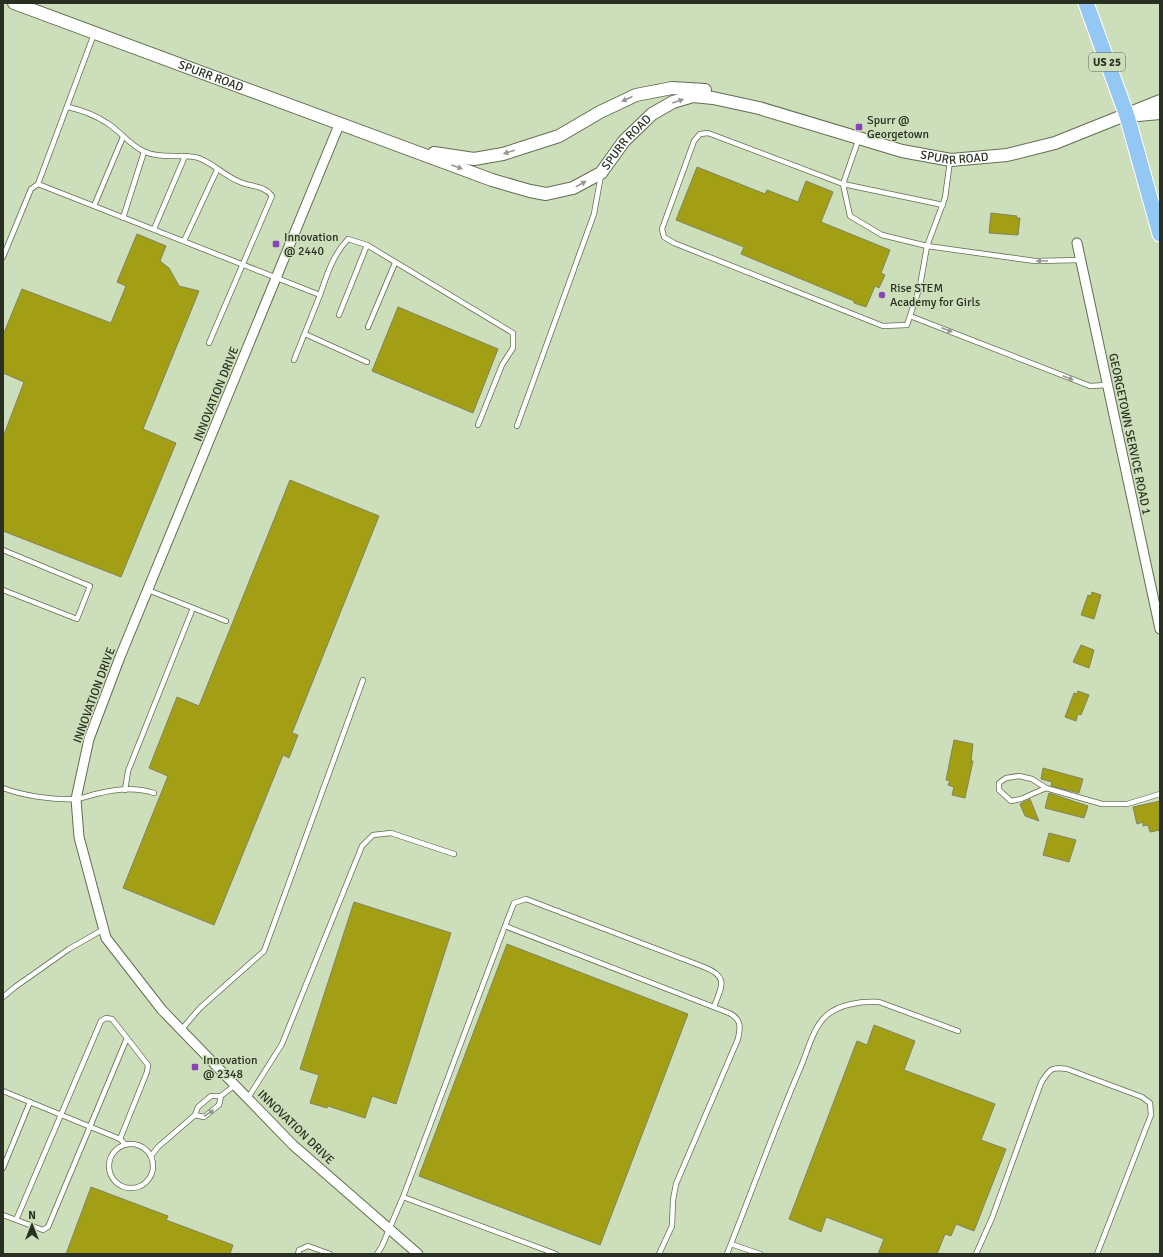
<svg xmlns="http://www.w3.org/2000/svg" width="1163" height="1257" font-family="Signika,sans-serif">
<rect width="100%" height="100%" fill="#cddeba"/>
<g fill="#a29f15" stroke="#82835f">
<polygon points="697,167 765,194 767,190 798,202 806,181 833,192 821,222 890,250 881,273 885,275 879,288 875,286 866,307 854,303 854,301 741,254 744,247 676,220"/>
<polygon points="991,213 1017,216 1016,218 1020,218 1018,235 989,233"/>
<polygon points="137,234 166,246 160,261 169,268 179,286 199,291 143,429 176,443 121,577 3,531 3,437 24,382 3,373 3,335 22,289 111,323 126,286 117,282"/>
<polygon points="398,307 498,349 473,413 372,371"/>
<polygon points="290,480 379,516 292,733 298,735 289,758 283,755 214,925 123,888 168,776 149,768 177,697 199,706"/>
<polygon points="1092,592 1101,595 1094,619 1081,615 1088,595 1091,596"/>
<polygon points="1081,645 1094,650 1089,668 1073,662"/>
<polygon points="1078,691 1089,695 1081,715 1078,714 1076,721 1065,717 1074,693 1077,694"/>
<polygon points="954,740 973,744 971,761 973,761 965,798 952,795 954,787 948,785 950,781 946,780"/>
<polygon points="1043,768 1083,779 1079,793 1051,786 1052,782 1041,779"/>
<polygon points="1049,793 1088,806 1084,818 1045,808"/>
<polygon points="1030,799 1039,821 1025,816 1020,804"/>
<polygon points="1160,801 1160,830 1150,832 1148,825 1143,826 1143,822 1137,824 1133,807"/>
<polygon points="1049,833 1076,840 1069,862 1043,855"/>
<polygon points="354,902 451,933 396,1104 372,1096 365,1118 328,1106 327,1108 310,1103 319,1075 300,1069"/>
<polygon points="507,944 688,1014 600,1245 419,1176"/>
<polygon points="874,1025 915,1041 904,1070 995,1104 981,1140 1006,1149 974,1231 956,1224 951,1236 945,1234 937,1254 878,1254 884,1239 826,1217 821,1232 789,1219 857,1041 867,1045"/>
<polygon points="91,1187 168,1216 166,1220 233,1245 230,1254 66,1254"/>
</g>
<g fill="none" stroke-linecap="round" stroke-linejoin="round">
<g stroke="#606f4f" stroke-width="6">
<g id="service">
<path d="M 94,34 L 38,184 L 320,295 C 327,274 333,255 348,239 L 367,245 L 513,333 L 513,348 L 502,365 L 478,425"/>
<path d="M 68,107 C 81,110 95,115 107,123 C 120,131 129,144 143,151 C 159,159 178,154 195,157 C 210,160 224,176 240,182 C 251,187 264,185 272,196 L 209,343"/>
<polyline points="859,138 843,184 850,216 882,235 927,246 945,198 950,161"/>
<polyline points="943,205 843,184 708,133 700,134 694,141 662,229 664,237 674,243 883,326 907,325 920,286 927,246 1035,261 1081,260"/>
<polyline points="94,206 123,137"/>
<polyline points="123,218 144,152"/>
<polyline points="154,229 185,156"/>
<polyline points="184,241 217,170"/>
<polyline points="3,257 31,189 38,184"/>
<polyline points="339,315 367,245"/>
<polyline points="910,316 1090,386 1107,385"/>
<polyline points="368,327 395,263"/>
<polyline points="305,334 367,362"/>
<polyline points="294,360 320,295"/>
<polyline points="517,426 594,214 601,175"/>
<polyline points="3,550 90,586 77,619 3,590"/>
<polyline points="148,590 226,621"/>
<path d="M 3,788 C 24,796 53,800 75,799 C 82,799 90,795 96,794 C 115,789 136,787 154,793"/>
<polyline points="1046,788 1021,799 1011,801 999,790 999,783 1006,778 1019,776 1032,779 1046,788 1102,804 1127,804 1160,794"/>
<polyline points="125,790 128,771 193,608"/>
<path d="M 505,926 L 514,903 L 526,899 L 704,967 C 729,977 722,985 714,1007"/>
<polyline points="3,997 15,987 69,949 104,929"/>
<polyline points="181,1030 200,1008 264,951 363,680"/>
<polyline points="3,1091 120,1139 126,1145"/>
<polyline points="221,1096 211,1096 198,1107 195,1115 204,1117 219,1105 221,1096 235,1085"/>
<polyline points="248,1098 282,1044 362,846 373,835 391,833 454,854"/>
<polyline points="120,1139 147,1072 148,1065 127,1038"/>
<circle cx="131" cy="1166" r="22"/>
<polyline points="151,1156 158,1147 195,1115"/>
<polyline points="3,1168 30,1102"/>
<polyline points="403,1197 556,1254"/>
<polyline points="3,1215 43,1230 48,1227 127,1038 112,1019 106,1018 101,1021 16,1220"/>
<polyline points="731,1244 760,1254"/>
<polyline points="298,1254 299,1250 308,1246 330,1254"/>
<path d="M 377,1254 L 382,1246 L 403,1197 L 505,926 L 729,1013 C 741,1019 741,1026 738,1039 L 676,1184 L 673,1200 L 672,1226 L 659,1254"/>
<path d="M 727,1254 C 752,1191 775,1127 802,1064 C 808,1049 814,1026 827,1015 C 840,1004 862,1001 879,1002 L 958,1031"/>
<path d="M 976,1254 L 992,1218 L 1041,1083 C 1049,1070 1051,1066 1067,1069 L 1142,1097 L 1150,1103 L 1151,1115 L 1097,1254"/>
</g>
</g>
<g stroke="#606f4f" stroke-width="11">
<g id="minor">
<polyline points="339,125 120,657 89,739 76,799 79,837 106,938 162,1010 293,1145 418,1254"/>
<polyline points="1077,243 1160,629"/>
</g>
</g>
<g stroke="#606f4f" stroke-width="14">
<g id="tertiary">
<path id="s1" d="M 14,3 L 492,180 L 530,191 L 546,194 L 573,188 L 601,173 L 624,141 L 652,114 L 673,102 L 693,96 L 713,98 L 759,108 L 902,151 L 951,160 L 1007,155 L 1055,143 L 1160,101"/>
<polyline points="1138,115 1160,113"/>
<polyline points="434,153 474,159 503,154 559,136 600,112 636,95 672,88 705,90"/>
</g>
</g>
<g stroke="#fff" stroke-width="17">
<polyline id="primary" points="1086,3 1127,116 1160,234"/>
</g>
<use href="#service" stroke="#fff" stroke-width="4.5"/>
<use href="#minor" stroke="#fff" stroke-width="9"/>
<use href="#tertiary" stroke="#fff" stroke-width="12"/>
<use href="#primary" stroke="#95c7f4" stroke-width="15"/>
</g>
<defs><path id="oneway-solid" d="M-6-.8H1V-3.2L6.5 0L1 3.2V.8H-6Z"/></defs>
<g fill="#949890">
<use href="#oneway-solid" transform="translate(627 99) rotate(155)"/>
<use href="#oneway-solid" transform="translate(678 101) rotate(-19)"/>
<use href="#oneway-solid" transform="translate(509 152) rotate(162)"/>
<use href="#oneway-solid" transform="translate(457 167) rotate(20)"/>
<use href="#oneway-solid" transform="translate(581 184) rotate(-29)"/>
<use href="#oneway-solid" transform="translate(1042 261) rotate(-180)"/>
<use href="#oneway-solid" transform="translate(947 330) rotate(21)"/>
<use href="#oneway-solid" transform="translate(1068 378) rotate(21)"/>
<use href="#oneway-solid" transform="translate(209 1113) rotate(-33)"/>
</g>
<g fill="#8744b8" stroke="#cddeba" stroke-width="1.5">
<rect x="855" y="123" width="8" height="8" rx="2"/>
<rect x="272" y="240" width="8" height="8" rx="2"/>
<circle cx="882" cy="295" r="4"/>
<rect x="191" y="1063" width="8" height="8" rx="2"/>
</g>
<g text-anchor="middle" stroke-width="3" stroke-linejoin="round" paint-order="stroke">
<rect fill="#cddeba" stroke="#5a6450" stroke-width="1" x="1089" y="53" width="36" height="18" rx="3"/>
<g font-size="11" font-weight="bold" fill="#293022">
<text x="1107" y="66">US 25</text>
</g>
<g font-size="12" fill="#293022" stroke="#cddeba">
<text dy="4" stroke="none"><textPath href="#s1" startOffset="210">SPURR ROAD</textPath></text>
<text dy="4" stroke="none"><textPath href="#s1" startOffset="665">SPURR ROAD</textPath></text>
<text dy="4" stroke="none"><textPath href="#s1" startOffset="1018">SPURR ROAD</textPath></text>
<text transform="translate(216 394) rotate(-68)" y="4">INNOVATION DRIVE</text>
<text transform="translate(1130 434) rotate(78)" y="4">GEORGETOWN SERVICE ROAD 1</text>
<text transform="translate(94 695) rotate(-70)" y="4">INNOVATION DRIVE</text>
<text transform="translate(296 1127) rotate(44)" y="4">INNOVATION DRIVE</text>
</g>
<g font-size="12" fill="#293022" stroke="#cddeba" text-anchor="start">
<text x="867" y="124">Spurr @<tspan x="867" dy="14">Georgetown</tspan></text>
<text x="284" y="241">Innovation<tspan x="284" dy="14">@ 2440</tspan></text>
<text x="890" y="292">Rise STEM<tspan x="890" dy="14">Academy for Girls</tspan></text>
<text x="203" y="1064">Innovation<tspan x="203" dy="14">@ 2348</tspan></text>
</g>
</g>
<rect width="1163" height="1257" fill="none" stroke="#293022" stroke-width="8"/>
<g transform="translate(32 1225)" stroke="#cddeba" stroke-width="3" paint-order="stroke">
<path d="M0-3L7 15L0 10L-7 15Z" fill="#293022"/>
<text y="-6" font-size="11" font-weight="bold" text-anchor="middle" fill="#293022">N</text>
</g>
</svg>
